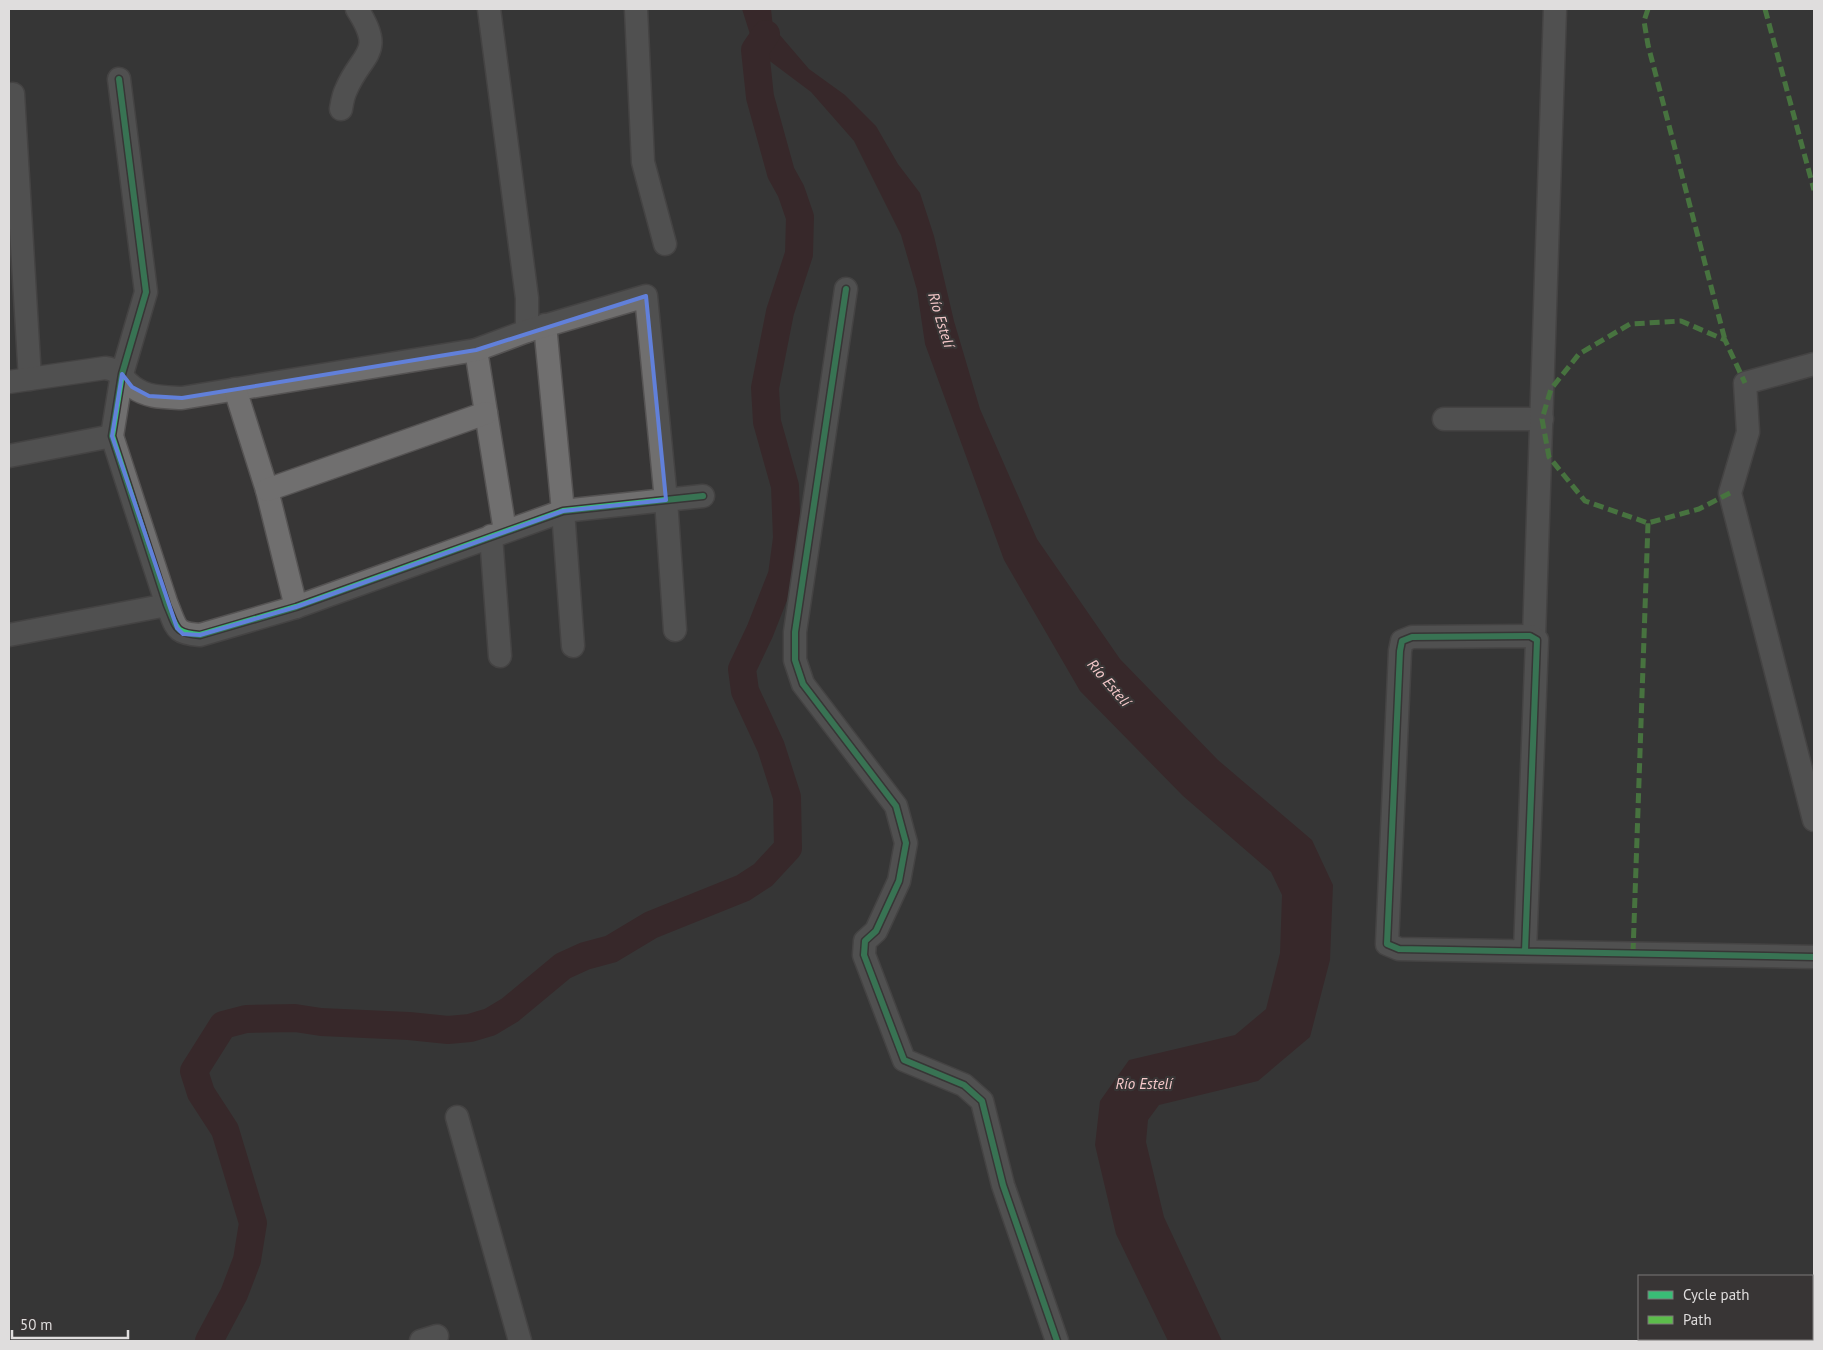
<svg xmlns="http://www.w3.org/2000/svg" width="1823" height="1350" font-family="'PT Sans',sans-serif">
<rect width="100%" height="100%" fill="#373636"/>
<polygon fill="#38181b" points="742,9 771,9 773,27 809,69 845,95 876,126 898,164 920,193 934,236 954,321 980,409 1037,539 1120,659 1218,760 1312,840 1333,885 1330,960 1310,1037 1258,1081 1159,1105 1148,1120 1146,1142 1164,1217 1222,1341 1168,1341 1116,1234 1095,1145 1100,1101 1129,1060 1235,1035 1266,1009 1280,953 1282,895 1271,872 1183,796 1080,691 1004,560 925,344 917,290 901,235 854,141 811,92 755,50"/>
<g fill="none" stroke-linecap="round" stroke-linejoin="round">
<polyline stroke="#38181b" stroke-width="28" points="209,1341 234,1294 247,1260 253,1223 225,1130 201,1093 194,1071 223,1025 246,1019 295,1018 321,1022 409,1026 448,1030 470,1028 490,1022 510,1010 563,966 585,956 611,949 651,925 743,888 763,875 788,848 787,797 771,747 745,691 742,669 760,631 782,575 787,538 785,486 767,422 765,388 780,312 799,254 800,217 791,191 781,173 760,97 755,50 766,34"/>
<g stroke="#555353" stroke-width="25">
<g id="minor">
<polyline points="489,9 527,298 527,331"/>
<polyline points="636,9 643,162 665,244"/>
<path d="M 119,79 L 146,292 L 122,374 L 112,436 L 167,605 C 177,628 174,633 200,635 L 296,607 L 563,511 L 703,496"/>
<polyline points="13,94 30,379"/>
<path d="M 341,109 C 342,103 343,96 346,90 C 362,52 386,54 357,9"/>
<polyline points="846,289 795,632 795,660 803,684 896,806 906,843 899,881 876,931 865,941 864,955 904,1060 964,1085 982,1101 1003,1185 1057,1341"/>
<polyline points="545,325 563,511 573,646"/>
<polyline points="476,350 505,531"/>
<polyline points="1814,364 1745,383 1748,432 1730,493 1814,820"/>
<path d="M 9,382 L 105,368 C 121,370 122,379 133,387 C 148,398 165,397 182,398 L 476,350 L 527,331 L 646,296 L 666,500 L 675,630"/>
<polyline points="235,389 267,490 296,607"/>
<polyline points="1444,419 1542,419"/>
<polyline points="9,456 112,436"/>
<polyline points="267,490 486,413"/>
<polyline points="491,536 500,656"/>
<polyline points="9,635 167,605"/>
<polyline points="1534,637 1555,9"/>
<polyline points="1525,951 1537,640 1530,636 1412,637 1402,641 1400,651 1387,944 1399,949 1814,957"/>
<polyline points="457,1117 520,1341"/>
<polyline points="421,1341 437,1336"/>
</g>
</g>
<use href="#minor" stroke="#706f6f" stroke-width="22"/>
<g stroke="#5cbc4b" stroke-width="5" stroke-dasharray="10 5" stroke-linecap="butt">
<polyline points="1648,9 1644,21 1648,45 1725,340"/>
<polyline points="1765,9 1814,190"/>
<polyline points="1730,493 1699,509 1648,523 1585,501 1549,457 1542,419 1551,389 1579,354 1630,324 1681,321 1725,340 1745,383"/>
<polyline points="1633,953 1648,523"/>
</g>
<g stroke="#383535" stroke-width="9">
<g id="cycleway">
<path d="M 119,79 L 146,292 L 122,374 L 112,436 L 167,605 C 177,628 174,633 200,635 L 296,607 L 563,511 L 703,496"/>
<polyline points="846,289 795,632 795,660 803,684 896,806 906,843 899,881 876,931 865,941 864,955 904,1060 964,1085 982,1101 1003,1185 1057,1341"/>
<polyline points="1525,951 1537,640 1530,636 1412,637 1402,641 1400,651 1387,944 1399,949 1814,957"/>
</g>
</g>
<use href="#cycleway" stroke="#3abd76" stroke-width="6"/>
</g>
<path d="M0 0H1823V1350H0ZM 646,296 L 666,500 L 563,511 L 296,607 L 200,635 L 183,634 L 177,628 L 112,436 L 122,374 L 132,387 L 149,396 L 182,398 L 476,350 Z" fill="#373636" fill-opacity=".55" fill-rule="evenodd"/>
<path fill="none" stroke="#6180da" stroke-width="4" stroke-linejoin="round" d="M 646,296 L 666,500 L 563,511 L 296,607 L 200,635 L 183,634 L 177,628 L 112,436 L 122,374 L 132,387 L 149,396 L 182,398 L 476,350 Z"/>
<g text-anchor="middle" stroke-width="4.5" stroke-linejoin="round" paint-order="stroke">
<g font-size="15" font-style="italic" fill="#f6c9ca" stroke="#383535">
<text transform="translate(941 320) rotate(73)" y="5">Río Estelí</text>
<text transform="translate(1109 683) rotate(49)" y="5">Río Estelí</text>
<text x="1144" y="1089">Río Estelí</text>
</g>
</g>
<rect width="1823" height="1350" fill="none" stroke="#dfdddd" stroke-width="20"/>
<rect x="1638" y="1275" width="175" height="65" fill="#383535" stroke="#7b7878"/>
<rect x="1648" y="1291" width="25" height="8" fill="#3abd76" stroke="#7b7878"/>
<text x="1683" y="1300" font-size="15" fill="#dfdddd">Cycle path</text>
<rect x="1648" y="1316" width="25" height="8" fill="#5cbc4b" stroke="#7b7878"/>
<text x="1683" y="1325" font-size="15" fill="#dfdddd">Path</text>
<path d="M12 1330v8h116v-8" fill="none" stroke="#dfdddd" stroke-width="2.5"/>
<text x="20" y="1330" font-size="15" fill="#dfdddd" stroke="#383535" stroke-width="4" paint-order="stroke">50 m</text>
</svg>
